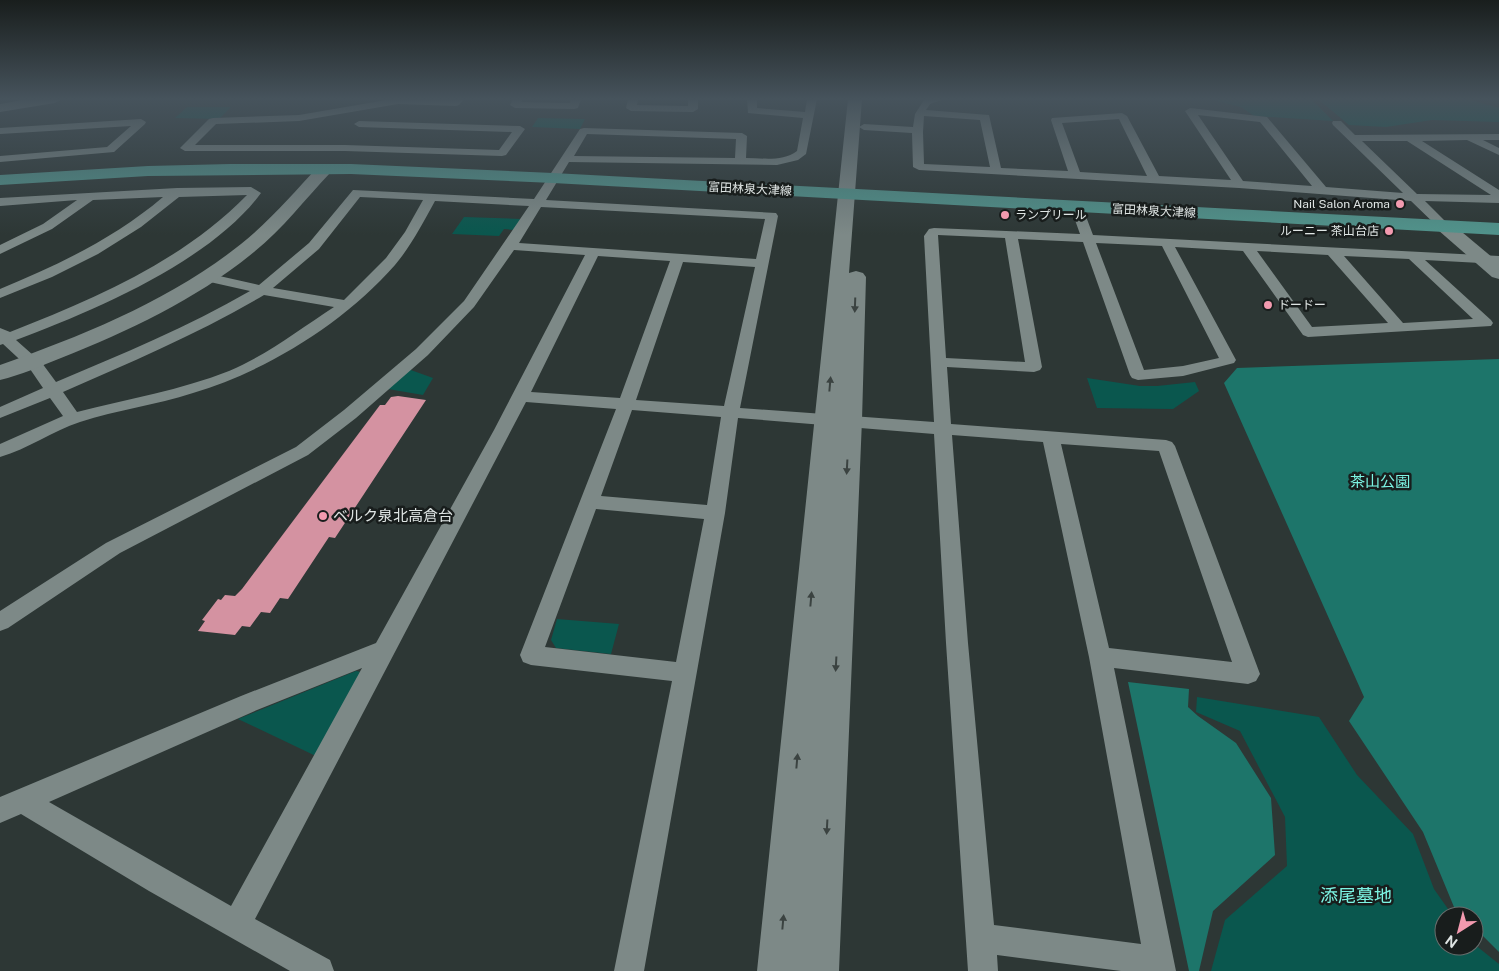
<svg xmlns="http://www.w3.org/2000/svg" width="1499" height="971" font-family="'Public Sans','Noto Sans JP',sans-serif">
<rect width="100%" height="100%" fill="#2d3735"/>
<g fill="#0a574e">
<polygon points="1209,99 1311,99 1333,121 1254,116 1241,107"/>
<polygon points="1318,99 1467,99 1499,108 1499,122 1432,120 1386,127 1349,125"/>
<polygon points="187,107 231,107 219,119 175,118"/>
<polygon points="538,118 585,119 580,129 532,127"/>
<polygon points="464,217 521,219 514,230 504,229 499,236 452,234"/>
<polygon points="408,369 433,378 423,395 388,389"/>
<polygon points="1087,378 1140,386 1157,386 1195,382 1199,391 1173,409 1097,408"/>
<polygon points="557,619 619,624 611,654 556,648 551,640"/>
<polygon points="356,671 361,672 320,758 238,719"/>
<polygon points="1197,697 1319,717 1357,775 1413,834 1434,889 1453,916 1444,916 1444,946 1474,946 1474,944 1499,964 1499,971 1211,971 1225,920 1287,866 1285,817 1240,731 1196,712"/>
</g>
<g fill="#1d756a">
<polygon points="1499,359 1499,952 1474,927 1474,916 1463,916 1454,907 1423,832 1349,721 1364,697 1224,383 1237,368"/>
<polygon points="1128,682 1189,689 1188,707 1198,716 1236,743 1271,798 1275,855 1213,911 1199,971 1189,971"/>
</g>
<polygon fill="#d492a1" points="398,396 426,400 335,538 329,537 288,599 280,598 270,613 261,612 250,627 242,626 235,635 198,631 205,621 202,620 218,599 221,600 225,595 235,596 242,589 380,405 385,405 391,397"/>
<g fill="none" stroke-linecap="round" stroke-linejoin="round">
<g fill="#7d8987" fill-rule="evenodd">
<polygon points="392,99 464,99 459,105 456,106 398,104 299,121 216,124 195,145 345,145 499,150 512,132 359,127 354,124 359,121 520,126 525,129 506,155 502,156 345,151 185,151 180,148 209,119 213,118 299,115"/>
<polygon points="513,99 523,99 521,102 570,103 571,99 581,99 578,108 574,109 515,108 510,105"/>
<polygon points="628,99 638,99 637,105 688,106 688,99 698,99 698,109 693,112 631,111 626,108"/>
<path d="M 747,99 L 757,99 L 757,108 L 805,112 L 807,99 L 817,99 L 806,154 L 798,160 L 777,165 L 569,162 L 546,200 L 776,213 L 778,216 L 740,408 L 934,422 L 924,236 L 929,229 L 934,228 L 1080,234 L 1070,206 L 1076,202 L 1082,206 L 1093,235 L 1499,256 L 1499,264 L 1425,260 L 1491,320 L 1493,323 L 1491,326 L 1308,337 L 1303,335 L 1243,251 L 1175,247 L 1236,360 L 1234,363 L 1183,376 L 1138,380 L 1132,378 L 1130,375 L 1083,242 L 1018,239 L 1042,367 L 1040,370 L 1034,372 L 947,367 L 951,424 L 1166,440 L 1172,442 L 1175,446 L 1260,674 L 1256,681 L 1248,684 L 1114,668 L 1176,971 L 1121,971 L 997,955 L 998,971 L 968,971 L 946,643 L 934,434 L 738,418 L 725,513 L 644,971 L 614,971 L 672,681 L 531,665 L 523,662 L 520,655 L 616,409 L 526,402 L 255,919 L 330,960 L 334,971 L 290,971 L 149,891 L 21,814 L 0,823 L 0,797 L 241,696 L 376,643 L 494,430 L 585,255 L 514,250 L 474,307 L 428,355 L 356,418 L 308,455 L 120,553 L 8,628 L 0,631 L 0,611 L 106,543 L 296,447 L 344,410 L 416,349 L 464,301 L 529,206 L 435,201 C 423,223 411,246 395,265 C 344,323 267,371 193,393 C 156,405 117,410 80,422 C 52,431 28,449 0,457 L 0,444 L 63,416 L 50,398 L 0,418 L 0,407 L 43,388 L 30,369 L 3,344 L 0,345 L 0,328 L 10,332 C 96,298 181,262 247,195 L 179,197 L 141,227 L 98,254 L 52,277 L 0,298 L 0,289 C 58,265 115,238 163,197 L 93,200 L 52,229 L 0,254 L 0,245 L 43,224 L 77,200 L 0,206 L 0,198 L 177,188 L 251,187 L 261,193 C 211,261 94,311 16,340 L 42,363 L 56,382 C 122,354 188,327 250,291 L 201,280 L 199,277 L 201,274 L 206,273 L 259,285 L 309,243 L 353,190 L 534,199 L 580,129 L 584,128 L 742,133 L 747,136 L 746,158 C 763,158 782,162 797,151 L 803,118 L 748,113 ZM 587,134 L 736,139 L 735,158 L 574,156 ZM 360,197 L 423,200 L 405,232 L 386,258 L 344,300 L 273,288 L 319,249 ZM 541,207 L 765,219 L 756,259 L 519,243 ZM 938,235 L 1005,238 L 1025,362 L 946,358 ZM 1096,243 L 1162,246 L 1219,358 L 1183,366 L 1144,370 ZM 1257,251 L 1328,255 L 1388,323 L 1312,327 ZM 598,256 L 670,261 L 620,398 L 531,392 ZM 1344,256 L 1409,259 L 1473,319 L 1403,323 ZM 683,262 L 755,267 L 724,406 L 636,400 ZM 264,295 L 334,307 C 300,329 267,355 229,371 C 181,390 128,399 77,412 L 63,392 C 131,362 200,333 264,295 ZM 632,410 L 721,417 L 707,505 L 601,496 ZM 952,435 L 1043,442 L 1089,657 L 1141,944 L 994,925 L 968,643 ZM 1061,444 L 1159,451 L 1232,662 L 1109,648 ZM 596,509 L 704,519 L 676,662 L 545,647 ZM 362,668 L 231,906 L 49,802 L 257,710 Z"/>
<path d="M 944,99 L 930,104 L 926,110 L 989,115 L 1001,168 L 1068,171 L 1051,120 L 1052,118 L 1122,113 L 1127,116 L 1159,176 L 1231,180 L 1185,111 L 1190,108 L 1267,117 L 1326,187 L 1403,193 L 1333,125 L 1332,123 L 1333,121 L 1341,121 L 1355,135 L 1499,134 L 1499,140 L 1483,140 L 1499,148 L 1499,155 L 1467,140 L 1422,141 L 1499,190 L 1499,203 L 1425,201 L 1450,226 L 1444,230 L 1440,229 L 1411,201 L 1239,188 L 919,170 L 913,167 L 912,133 L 864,130 L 859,127 L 864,124 L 913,127 L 915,114 L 924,100 ZM 1198,115 L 1260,122 L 1312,186 L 1243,181 ZM 924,116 L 980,120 L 990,167 L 924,164 L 923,132 ZM 1119,119 L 1147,176 L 1080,172 L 1062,123 ZM 1362,141 L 1407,141 L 1491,195 L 1417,194 Z"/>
<polygon points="141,119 146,122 145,124 114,152 0,162 0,156 107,147 131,126 0,134 0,128"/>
</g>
<g fill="#7d8987" fill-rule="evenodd">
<polygon points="29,99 62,99 55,103 0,112 0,104"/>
<polygon points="848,99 862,99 849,273 856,271 863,273 866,277 862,420 839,971 757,971"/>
<path d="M 325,164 L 331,166 L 333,169 L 331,172 C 305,199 283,229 254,252 C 197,299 129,331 61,358 C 41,366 21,375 0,380 L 0,365 C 84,335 171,300 241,244 C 270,221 294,192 319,166 Z"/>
<polygon points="1444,221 1450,222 1499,263 1499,279 1492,277 1438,230 1435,226 1438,222"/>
</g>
<polygon fill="#51938b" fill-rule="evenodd" points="230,164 351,164 553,173 1499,223 1499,235 553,183 351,174 148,176 0,185 0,175 148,166"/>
</g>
<defs><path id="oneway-solid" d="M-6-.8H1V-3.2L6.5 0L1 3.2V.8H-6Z" transform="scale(1.25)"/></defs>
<g fill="#3b4341">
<use href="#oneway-solid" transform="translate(855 305) rotate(92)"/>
<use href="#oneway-solid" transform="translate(830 384) rotate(-85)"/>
<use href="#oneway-solid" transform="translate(847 467) rotate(93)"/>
<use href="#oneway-solid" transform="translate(811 599) rotate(-85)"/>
<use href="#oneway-solid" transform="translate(836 664) rotate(93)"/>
<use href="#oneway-solid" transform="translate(797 761) rotate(-85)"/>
<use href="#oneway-solid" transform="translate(827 827) rotate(93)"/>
<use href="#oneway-solid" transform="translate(783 922) rotate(-85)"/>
</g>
<linearGradient id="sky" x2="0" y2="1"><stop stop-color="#191e1d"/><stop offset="0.42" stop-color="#46535c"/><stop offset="1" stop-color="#46535c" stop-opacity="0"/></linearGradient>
<rect width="1499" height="235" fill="url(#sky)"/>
<g fill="#f29aaf" stroke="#181d1c" stroke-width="2">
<circle cx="1400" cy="204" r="5"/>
<circle cx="1005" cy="215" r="5"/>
<circle cx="1389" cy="231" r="5"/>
<circle cx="1268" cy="305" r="5"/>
<circle cx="323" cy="516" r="5"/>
</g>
<g text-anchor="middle" stroke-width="5" stroke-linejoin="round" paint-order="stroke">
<g font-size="12" fill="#dfe5e4" stroke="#181d1c">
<text transform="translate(750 189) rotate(3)" y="4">富田林泉大津線</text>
<text transform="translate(1154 211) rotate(3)" y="4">富田林泉大津線</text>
</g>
<g font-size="12" fill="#dfe5e4" stroke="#181d1c" text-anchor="end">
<text x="1390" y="208">Nail Salon Aroma</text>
<text x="1015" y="219" text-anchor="start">ランプリール</text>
<text x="1379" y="235">ルーニー 茶山台店</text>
<text x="1278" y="309" text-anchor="start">ドードー</text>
</g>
<g font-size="15" fill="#7cf4e3" stroke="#181d1c">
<text x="1380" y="487">茶山公園</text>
</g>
<g font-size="15" fill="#dfe5e4" stroke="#181d1c" text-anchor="start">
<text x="333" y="521">ベルク泉北高倉台</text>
</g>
<g font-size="18" fill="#7cf4e3" stroke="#181d1c">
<text x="1356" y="902">添尾墓地</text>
</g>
</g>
<g transform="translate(1459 931) rotate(216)"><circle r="24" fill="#181d1c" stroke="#686d6c"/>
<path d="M0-4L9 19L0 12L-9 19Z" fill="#f29aaf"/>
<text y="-8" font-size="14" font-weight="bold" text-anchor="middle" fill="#dfe5e4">N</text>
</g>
</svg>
